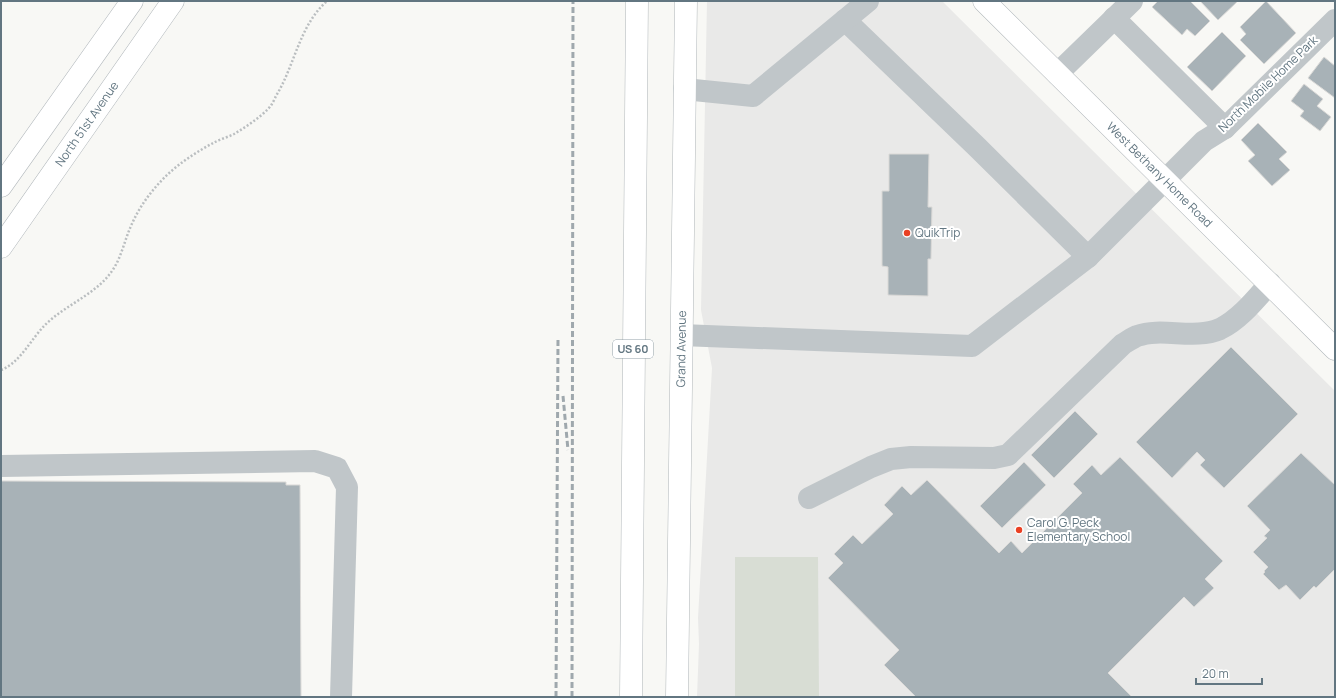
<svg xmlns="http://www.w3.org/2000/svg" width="1336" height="698" font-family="Manrope,sans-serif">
<rect width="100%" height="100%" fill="#f8f8f5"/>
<polygon fill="#e9e9e8" points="707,1 942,1 1335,391 1335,697 697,697 699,644 698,618 712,368 701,310"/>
<polygon fill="#d8ddd4" points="735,557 818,557 819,697 735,697"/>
<g fill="#a8b2b7" stroke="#dad9d7">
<polygon points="1158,1 1190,1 1210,21 1195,36 1187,29 1182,35 1152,7"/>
<polygon points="1200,1 1238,1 1218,20"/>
<polygon points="1266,1 1296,33 1264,64 1240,40 1246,34 1240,27"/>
<polygon points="1222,32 1246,56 1212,91 1187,67"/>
<polygon points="1324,57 1335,66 1335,98 1308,78"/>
<polygon points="1304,84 1323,99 1317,106 1331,117 1320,131 1300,116 1304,111 1291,101"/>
<polygon points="1258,123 1287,152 1279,159 1290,170 1272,186 1248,161 1255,155 1241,140"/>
<polygon points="889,154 929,154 928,207 932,207 931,259 928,259 928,296 888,295 888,267 882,266 882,191 889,191"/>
<polygon points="1231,347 1298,414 1224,488 1200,465 1205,460 1197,452 1172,478 1136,442"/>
<polygon points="1075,411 1098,434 1054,478 1031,455"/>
<polygon points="1301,453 1335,485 1335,569 1316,588 1314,586 1300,600 1286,585 1279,590 1263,574 1265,572 1264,571 1268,567 1253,552 1267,538 1264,536 1270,530 1247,506"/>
<polygon points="1120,457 1223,561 1205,579 1214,588 1194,607 1184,597 1108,673 1132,697 916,697 884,665 899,650 828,578 843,563 834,554 853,535 862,544 893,514 884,505 902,486 911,495 927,480 999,553 1011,541 1022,553 1082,493 1073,484 1092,465 1101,475"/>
<polygon points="1024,462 1046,485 1002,528 980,506"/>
<polygon points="1,481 286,482 286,485 300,485 301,697 1,697"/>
</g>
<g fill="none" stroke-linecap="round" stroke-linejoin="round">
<g stroke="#b2b8bc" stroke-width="23">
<g id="major">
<path id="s1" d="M 984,1 L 1335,349"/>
<polyline points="1,186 132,1"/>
<path id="s2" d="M 1,247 L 173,1"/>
</g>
</g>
<g stroke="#b1b7ba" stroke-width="23">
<g id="highway">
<polyline points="631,697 637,1"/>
<path id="s3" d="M 677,697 L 686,1"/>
</g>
</g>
<path stroke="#babec0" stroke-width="2.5" stroke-dasharray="2 2" stroke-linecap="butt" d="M 1,370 C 20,363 31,339 45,325 C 66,304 98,294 114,268 C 122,255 125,239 131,226 C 139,207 151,191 165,177 C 179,163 198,151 215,142 C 221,139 228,137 234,134 C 246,127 259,118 268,109 C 272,105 274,100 276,96 C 295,65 299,26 327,1"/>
<g stroke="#c0c6c9" stroke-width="22">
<polyline points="1114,18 1225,128"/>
<polyline points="845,20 977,147 1088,257 1204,141 1225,128 1335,20"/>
<polyline points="1057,74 1132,1"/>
<polyline points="684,89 753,96 868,1"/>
<polyline points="681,335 972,346 1088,257"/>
<polyline points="1,466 315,461 337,468 347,487 341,697"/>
<path d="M 809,498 L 871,467 L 891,459 L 911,457 L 994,458 L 1008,455 L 1123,344 C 1127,342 1132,338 1137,336 C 1162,327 1194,340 1220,329 C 1240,319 1255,300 1270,283"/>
</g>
<use href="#major" stroke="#fff" stroke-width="22"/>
<use href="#highway" stroke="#fff" stroke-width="22"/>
<g stroke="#9fa8ad" stroke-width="3" stroke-dasharray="6 3" stroke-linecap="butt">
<polyline points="563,396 568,450"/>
<polyline points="556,697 558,339"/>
<polyline points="572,697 573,1"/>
</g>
</g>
<g fill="#ea4023" stroke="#fff" stroke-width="1.5">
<circle cx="907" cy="233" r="4"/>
<circle cx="1019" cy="530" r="4"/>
</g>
<g text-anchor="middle" stroke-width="4" stroke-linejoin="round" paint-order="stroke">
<rect fill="#fff" stroke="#919fa7" stroke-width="1" x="613" y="340" width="40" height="18" rx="3"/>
<g font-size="11" font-weight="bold" fill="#627681">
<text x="633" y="353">US 60</text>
</g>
<g font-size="12" fill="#627681" stroke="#fff">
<text transform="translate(1268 84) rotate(-44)" y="4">North Mobile Home Park</text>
<text dy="4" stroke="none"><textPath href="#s2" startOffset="150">North 51st Avenue</textPath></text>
<text dy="4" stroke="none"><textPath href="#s1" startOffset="247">West Bethany Home Road</textPath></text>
<text dy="4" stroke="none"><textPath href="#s3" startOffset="348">Grand Avenue</textPath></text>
</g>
<g font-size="12" fill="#627681" stroke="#fff" text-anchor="start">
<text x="915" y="237">QuikTrip</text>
<text x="1027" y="527">Carol G. Peck<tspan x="1027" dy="14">Elementary School</tspan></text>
</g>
</g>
<rect width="1336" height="698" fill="none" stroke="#627681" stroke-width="4"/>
<path d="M1196 678v6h66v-6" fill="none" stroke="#627681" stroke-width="2"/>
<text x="1202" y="678" font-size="12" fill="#627681" stroke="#ffffff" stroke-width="3" paint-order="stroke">20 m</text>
</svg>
